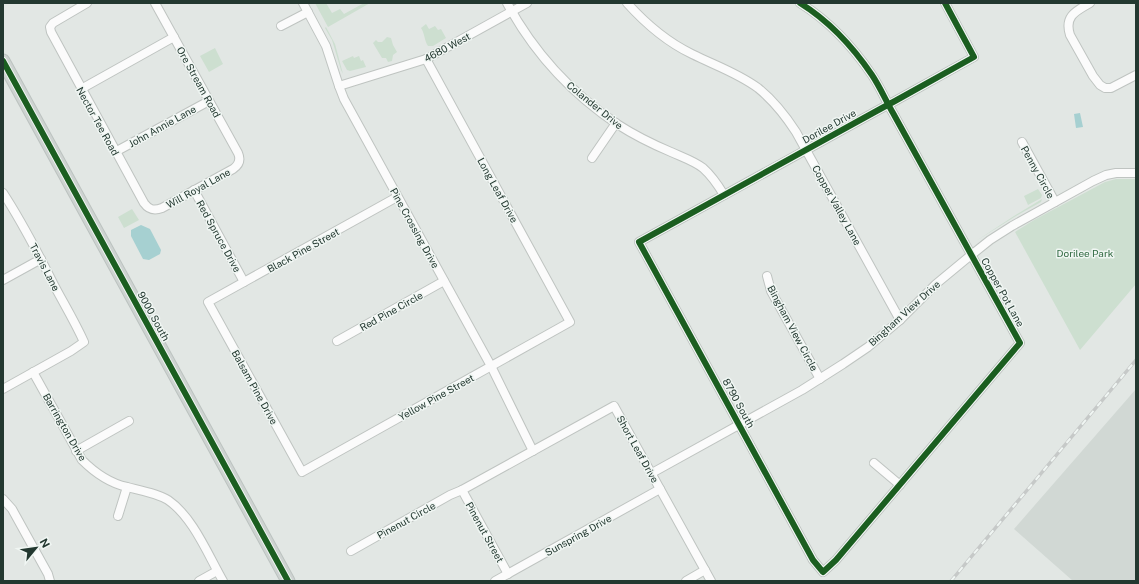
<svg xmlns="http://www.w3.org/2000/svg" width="1139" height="584" font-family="'Public Sans',sans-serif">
<rect width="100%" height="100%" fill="#e2e7e4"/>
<polygon fill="#d1d8d4" points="1136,389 1136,581 1073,581 1014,529"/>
<g fill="#cddfd0">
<polygon points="315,3 326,3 332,13 340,9 344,14 364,3 370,3 328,27"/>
<path d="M 426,24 L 429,29 L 435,26 L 438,30 L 441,29 L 446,38 L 433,46 L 428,46 C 424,40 425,34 421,28 Z"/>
<polygon points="326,27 335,44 343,74 341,70 332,40 325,28"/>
<polygon points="387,37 391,38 393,45 397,52 393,55 392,61 388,62 386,58 382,58 373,43 376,40 378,42 382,42"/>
<polygon points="215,48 223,64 209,72 200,56"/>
<polygon points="353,56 354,58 359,56 361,61 363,60 366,67 350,71 347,70 342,61"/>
<polygon points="1116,179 1136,179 1136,284 1080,350 1015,232 1034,220 1105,182"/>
<polygon points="1038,189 1042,195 1041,198 1028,205 1024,196"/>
<polygon points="1042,199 1041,202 1016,216 976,241 1014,216"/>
<polygon points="132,209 139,220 124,228 118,217"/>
</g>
<g fill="#a6d0d1">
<polygon points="1080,113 1083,127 1076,128 1074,114"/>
<polygon points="141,225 150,229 161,250 160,254 149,260 143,259 131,236 131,230"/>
</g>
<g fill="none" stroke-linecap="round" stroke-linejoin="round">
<g stroke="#bfc4c1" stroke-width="10">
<g id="minor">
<path d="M 87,3 L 53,23 L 50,27 L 51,32 L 144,203 C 149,210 154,211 162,208 L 233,169 C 239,165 241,160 238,153 L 155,3"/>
<polyline points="303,3 326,46 339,86 344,99 491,366 533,451"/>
<path d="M 507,3 C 533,51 571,93 617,124 C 634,135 652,144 671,152 C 682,157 694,161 703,168 C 712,176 718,185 724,195"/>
<path d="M 627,3 C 645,23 667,42 692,54 C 714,65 738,73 758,88 C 774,101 785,115 796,132 L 900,320"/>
<path d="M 800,3 C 829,21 853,47 872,75 C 880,87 886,101 893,113 L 1020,343 L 836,560 L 823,572 L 813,560 L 639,242 L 882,108 L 895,101 L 974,57 L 945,3"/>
<path d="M 1090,3 C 1076,11 1064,16 1070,35 L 1093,76 L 1100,85 L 1105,88 L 1111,88 L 1136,75"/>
<polyline points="281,26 308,12"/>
<polyline points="339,86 426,59 527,3"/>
<polyline points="81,89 174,37"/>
<polyline points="1022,142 1055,202"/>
<polyline points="115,152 209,101"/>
<polyline points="592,158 616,123"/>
<polyline points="194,190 244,282"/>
<path d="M 3,193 C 22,222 38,253 54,285 C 64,304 75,322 84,342 L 71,351 L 3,389"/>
<polyline points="397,197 208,302 302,472 570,322 426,59"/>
<polyline points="767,276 771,291 820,379"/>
<polyline points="3,280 41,259"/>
<polyline points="337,341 444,281"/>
<path d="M 33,372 L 82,460 C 95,473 109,483 127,487 C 139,490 157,493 168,500 C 193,517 208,555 223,581"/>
<polyline points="76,451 129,421"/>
<polyline points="874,463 900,485"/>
<polyline points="652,473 802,390 843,364 868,347 900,320 936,284 965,260 990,240 1012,226 1093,181 1106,175 1116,173 1136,173"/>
<polyline points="462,490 508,574"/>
<polyline points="3,499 12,509 48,574 50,581"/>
<polyline points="118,516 127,487"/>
<polyline points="351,551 450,495 462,490 614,406 711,581"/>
<polyline points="199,581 217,571"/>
<polyline points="495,581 660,489"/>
<polyline points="686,581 705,570"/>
</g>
</g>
<g stroke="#bcc3c0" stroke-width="15">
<polyline id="primary" points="3,61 288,581"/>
</g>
<use href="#minor" stroke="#fbfbfb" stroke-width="8"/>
<use href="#primary" stroke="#ced3d1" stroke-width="13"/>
<g stroke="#c6c9c8" stroke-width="3.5">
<polyline id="rail" points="951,581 1136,360"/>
</g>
<use href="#rail" stroke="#f0f6f3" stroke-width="2" stroke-dasharray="6" stroke-linecap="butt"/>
<g stroke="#f0f6f3" stroke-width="8">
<g id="cycleway">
<path d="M 800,3 C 829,21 853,47 872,75 C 880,87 886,101 893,113 L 1020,343 L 836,560 L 823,572 L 813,560 L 639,242 L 882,108 L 895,101 L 974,57 L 945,3"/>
<polyline points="3,61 288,581"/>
</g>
</g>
<use href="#cycleway" stroke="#1b5e20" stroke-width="6"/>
</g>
<g text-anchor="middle" stroke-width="3" stroke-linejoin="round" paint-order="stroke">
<g font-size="10" fill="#233830" stroke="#f0f6f3">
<text transform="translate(447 47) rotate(-28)" y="4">4680 West</text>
<text transform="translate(199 82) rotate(61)" y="4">Ore Stream Road</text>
<text transform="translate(595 105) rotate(39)" y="4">Colander Drive</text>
<text transform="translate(98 121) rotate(61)" y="4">Nector Tee Road</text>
<text transform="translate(162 126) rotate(-29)" y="4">John Annie Lane</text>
<text transform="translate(829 126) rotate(-29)" y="4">Dorilee Drive</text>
<text transform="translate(1038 172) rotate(61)" y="4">Penny Circle</text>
<text transform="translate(198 188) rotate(-29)" y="4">Will Royal Lane</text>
<text transform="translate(498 190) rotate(61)" y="4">Long Leaf Drive</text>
<text transform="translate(837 205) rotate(61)" y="4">Copper Valley Lane</text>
<text transform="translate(415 228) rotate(61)" y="4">Pine Crossing Drive</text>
<text transform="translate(219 236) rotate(61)" y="4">Red Spruce Drive</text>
<text transform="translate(303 250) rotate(-29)" y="4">Black Pine Street</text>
<text transform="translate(45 267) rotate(62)" y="4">Travis Lane</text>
<text transform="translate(1003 292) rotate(61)" y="4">Copper Pot Lane</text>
<text transform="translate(391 311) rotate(-29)" y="4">Red Pine Circle</text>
<text transform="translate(904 313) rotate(-42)" y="4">Bingham View Drive</text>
<text transform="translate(154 316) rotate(61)" y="4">9000 South</text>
<text transform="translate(793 328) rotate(62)" y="4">Bingham View Circle</text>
<text transform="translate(255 387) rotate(61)" y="4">Balsam Pine Drive</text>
<text transform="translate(436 397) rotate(-29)" y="4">Yellow Pine Street</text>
<text transform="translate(739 403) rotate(61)" y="4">8790 South</text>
<text transform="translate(65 427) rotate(60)" y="4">Barrington Drive</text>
<text transform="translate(638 449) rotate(61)" y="4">Short Leaf Drive</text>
<text transform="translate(406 520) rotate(-29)" y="4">Pinenut Circle</text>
<text transform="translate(485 532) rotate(61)" y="4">Pinenut Street</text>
<text transform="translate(578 535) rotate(-29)" y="4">Sunspring Drive</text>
</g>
<g font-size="10" fill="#316a42" stroke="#f0f6f3">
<text x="1085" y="257">Dorilee Park</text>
</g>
</g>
<rect width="1139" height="584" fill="none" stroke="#233830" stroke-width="8"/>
<g transform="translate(36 548) rotate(61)" stroke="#f0f6f3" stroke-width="3" paint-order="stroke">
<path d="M0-3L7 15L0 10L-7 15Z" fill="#233830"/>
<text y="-6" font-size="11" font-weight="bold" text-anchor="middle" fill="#233830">N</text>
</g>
</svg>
